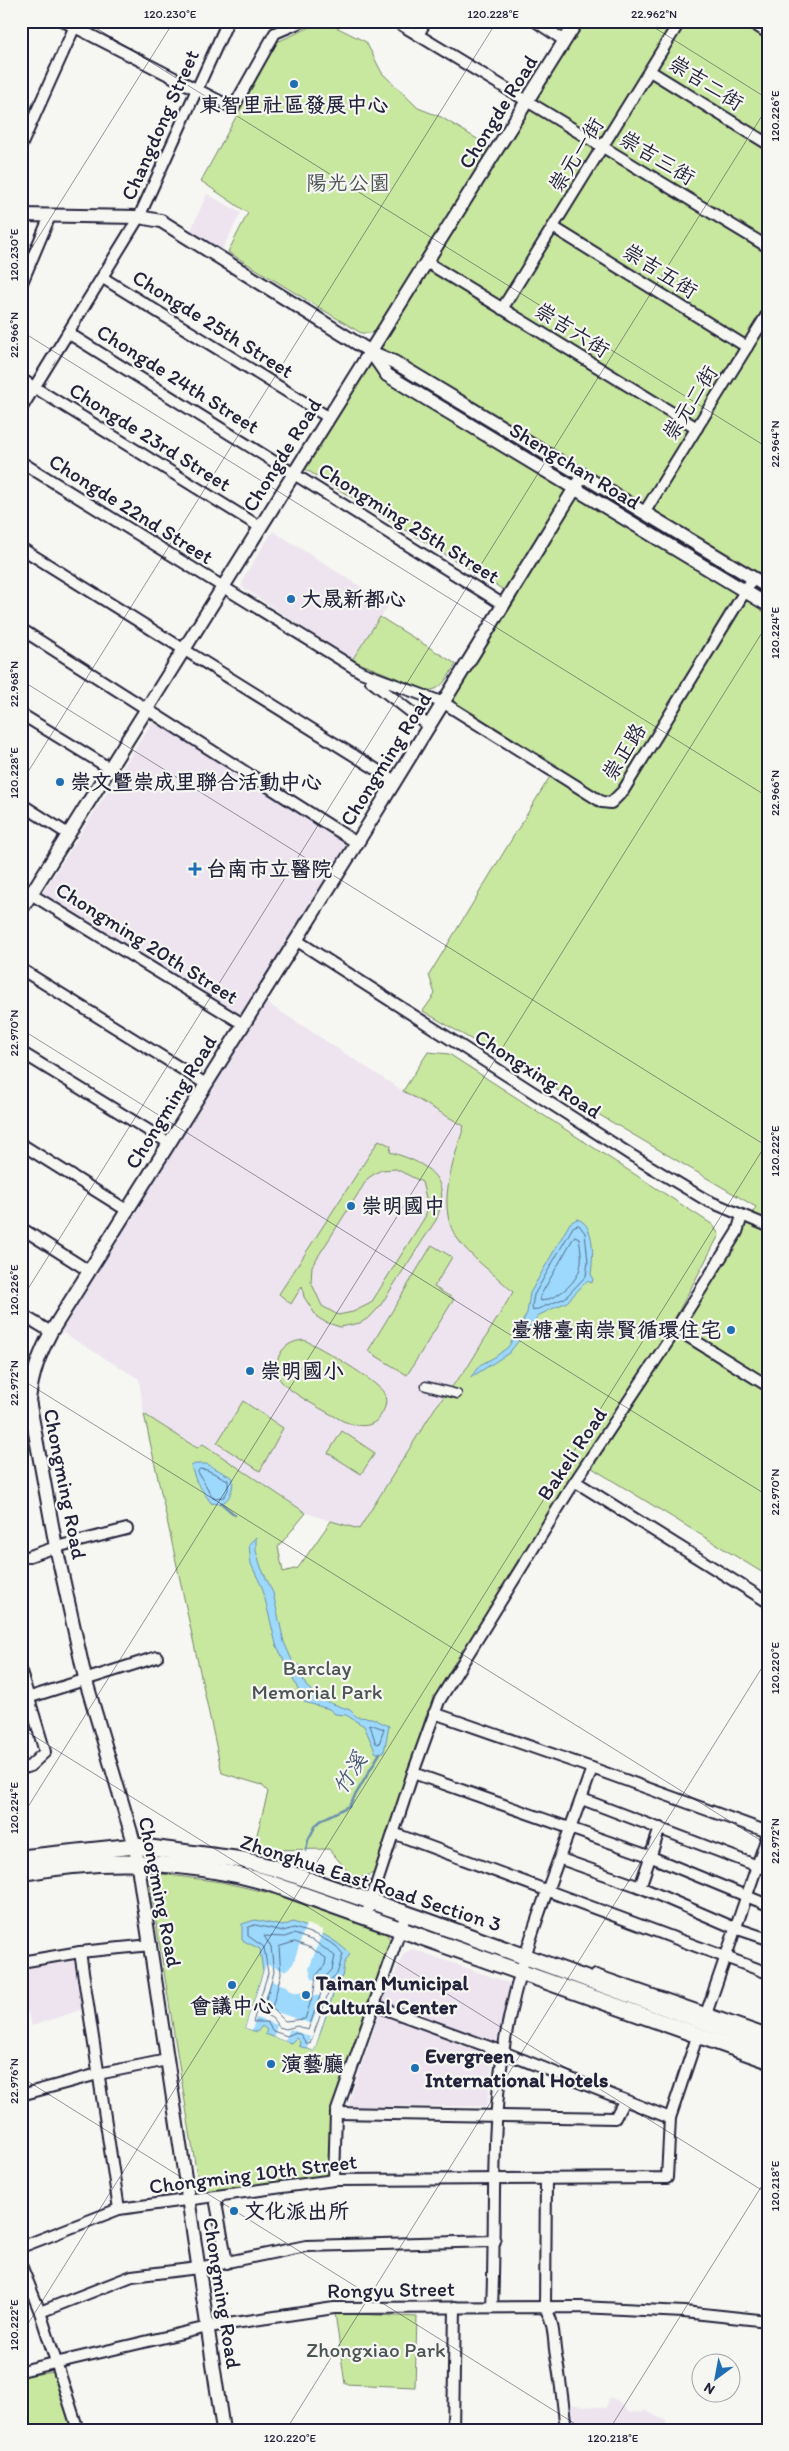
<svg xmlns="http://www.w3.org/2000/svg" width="789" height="2451" font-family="Itim,'LXGW WenKai TC',sans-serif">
<rect width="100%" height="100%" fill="#f6f6f2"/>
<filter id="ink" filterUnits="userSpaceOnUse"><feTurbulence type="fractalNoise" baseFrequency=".02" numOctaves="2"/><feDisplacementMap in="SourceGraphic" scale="10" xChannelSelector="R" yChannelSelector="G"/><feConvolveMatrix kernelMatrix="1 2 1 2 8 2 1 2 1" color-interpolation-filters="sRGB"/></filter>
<g filter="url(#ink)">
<g fill="#ede4ef">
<polygon points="207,194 241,213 221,251 190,232"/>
<polygon points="273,531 389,605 352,660 242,587 245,575"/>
<polygon points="154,719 349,844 240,1016 42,894"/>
<polygon points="264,1001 403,1091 464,1126 513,1292 469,1365 435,1408 359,1530 306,1513 203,1444 197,1448 144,1414 139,1379 60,1331"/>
<polygon points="413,1949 512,1984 496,2046 381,2005 404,1953"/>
<polygon points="78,1954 86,2008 32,2026 21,1993 21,1965"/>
<polygon points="379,2014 493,2055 487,2106 348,2106"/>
<polygon points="609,2397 618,2401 629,2412 646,2411 666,2421 666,2430 567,2430 566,2404 607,2408"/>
</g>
<g fill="#c9e89f" stroke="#76856d" fill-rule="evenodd">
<polygon points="324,21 366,42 382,73 418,108 441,117 492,148 375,333 361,333 228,252 248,213 201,181 277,42"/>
<polygon points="581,21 768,21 768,1576 592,1468 674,1344 756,1207 423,1011 435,994 429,975 557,765 450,700 474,660 517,598 305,469"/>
<path d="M 380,617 L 456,664 C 448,676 442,692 426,690 L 352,660 Z"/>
<path d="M 428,1052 L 449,1054 L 713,1225 L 719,1235 L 665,1337 L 569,1483 L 426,1716 L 377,1872 L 355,1880 L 329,1849 L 267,1850 L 255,1842 L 268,1792 L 262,1785 L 222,1773 L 144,1414 L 197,1448 L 203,1444 L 306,1513 L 278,1547 L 283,1572 L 298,1568 L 331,1521 L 359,1529 L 435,1408 L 469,1365 L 513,1292 C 495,1274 469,1257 455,1235 C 436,1203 455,1158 464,1126 L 403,1091 Z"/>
<path d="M 379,1140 L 391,1146 L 390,1152 C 426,1163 454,1177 436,1220 L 380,1306 L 370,1317 L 360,1323 L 340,1327 L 325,1322 L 317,1317 L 304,1297 L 302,1286 L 291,1304 L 279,1294 ZM 396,1169 L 422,1182 L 428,1206 L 425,1217 L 371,1303 L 353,1312 L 338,1315 L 322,1306 L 311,1282 L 312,1266 L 368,1178 L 381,1170 Z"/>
<polygon points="432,1245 452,1257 434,1287 454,1299 407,1375 368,1351"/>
<path d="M 304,1340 C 320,1347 376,1380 384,1393 C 389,1403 383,1414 376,1421 C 366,1429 354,1425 343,1421 C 329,1413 285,1391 279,1378 C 275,1371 276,1363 279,1356 C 284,1345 293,1341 304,1340 Z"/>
<polygon points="243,1401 283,1428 260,1471 217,1443"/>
<polygon points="342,1431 375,1453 361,1474 328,1453"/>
<polygon points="161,1874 221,1882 282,1896 386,1934 390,1939 392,1947 333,2116 328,2175 208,2193 199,2188 150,1885"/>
<polygon points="335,2313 417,2317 415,2387 345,2384"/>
<polygon points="56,2372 72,2430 21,2429 21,2376"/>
</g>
<g fill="#9cd9fd" stroke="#6b90af">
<path d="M 577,1219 C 596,1224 593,1259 591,1274 L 593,1278 L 592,1283 L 587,1281 L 567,1302 L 539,1315 L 509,1353 L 470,1378 L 480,1365 L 495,1357 L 508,1347 L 514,1338 L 527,1313 L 530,1293 L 570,1223 Z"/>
<path d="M 195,1464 L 207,1464 L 233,1478 C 233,1492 229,1507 211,1503 L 196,1481 L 191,1466 Z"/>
<polygon points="256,1537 256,1551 261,1567 273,1593 284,1642 294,1665 298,1664 301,1667 300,1671 306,1686 322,1700 350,1710 357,1717 372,1718 389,1726 384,1752 376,1753 364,1726 346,1715 335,1714 329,1709 304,1702 276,1644 262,1587 251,1564 249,1544"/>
<path d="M 255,1920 L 283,1926 L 293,1922 C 316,1930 333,1937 350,1954 L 344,1964 L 342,1977 L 334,1982 L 333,1995 L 314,2051 L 299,2046 L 300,2042 L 296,2038 L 291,2043 L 265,2034 L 267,2030 L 262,2026 L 257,2032 L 245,2028 L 263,1972 L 260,1949 L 242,1940 L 242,1924 Z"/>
</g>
<path fill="#f6f6f2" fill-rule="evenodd" d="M 306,1924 L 323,1930 L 309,1969 L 312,1979 L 335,1985 L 314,2051 L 307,2048 L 310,2037 L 290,2029 L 285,2041 L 274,2037 L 277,2025 L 256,2018 L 252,2030 L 245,2028 L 266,1964 L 285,1971 L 293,1964 ZM 271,1981 L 286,1986 L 291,1991 L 298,1993 L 304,1991 L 321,1997 L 312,2024 L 262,2007 Z"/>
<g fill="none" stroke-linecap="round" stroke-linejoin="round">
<g stroke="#536b89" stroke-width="1">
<polygon points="579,1225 585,1233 588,1262 586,1276 565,1298 533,1311 532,1306 534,1295 573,1227"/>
<path d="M 575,1236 L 579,1238 C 580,1246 582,1254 581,1262 C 580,1281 559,1298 541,1301 L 540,1297 Z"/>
<polygon points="200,1469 207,1470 228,1480 228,1490 224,1497 213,1498 198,1472"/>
<polygon points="370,1724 384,1729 379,1744 376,1743"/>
<polygon points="255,1925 283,1931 294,1928 317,1935 336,1946 343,1954 337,1974 329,1981 328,1994 310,2044 306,2043 300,2034 294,2033 287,2036 273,2031 267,2022 253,2022 268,1973 264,1947 248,1936 248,1928"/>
<polygon points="294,1934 314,1941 335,1956 332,1970 323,1979 321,1993 308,2030 297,2026 286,2029 279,2027 272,2018 262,2013 274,1972 271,1947 264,1936 284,1937"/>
<polygon points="295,1942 311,1948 326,1958 325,1965 316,1976 314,1991 305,2019 285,2021 272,2008 281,1974 279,1947"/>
</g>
<g stroke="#6b90af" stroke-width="2.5">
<polyline points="221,1503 235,1515"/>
<polyline points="306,1851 308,1840 316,1825 323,1819 349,1806 380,1753"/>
</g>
<g stroke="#22223b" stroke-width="11">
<polyline id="pedestrian" points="426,1386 457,1394"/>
</g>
<g stroke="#22223b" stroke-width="14">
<g id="minor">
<polyline points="63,21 233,108 275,33 303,21"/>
<polyline points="395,21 768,247"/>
<polyline points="535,21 565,41"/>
<polyline points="749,21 768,33"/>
<polyline points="418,35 426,21"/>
<polyline points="650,71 768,144"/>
<polyline points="21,146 75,26"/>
<polyline points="553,227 747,347"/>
<polyline points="428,263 697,428"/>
<polyline points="103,278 328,417"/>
<polyline points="21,285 50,216"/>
<polyline points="502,309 680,21"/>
<polyline points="68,333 504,605"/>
<polyline points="21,379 260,527"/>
<polyline points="21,409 139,217 228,21"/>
<polyline points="21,462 361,672 444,703 602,802 611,803 623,791 753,578"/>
<polyline points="644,513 768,313"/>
<polyline points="21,548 395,781"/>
<polyline points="21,629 357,843"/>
<polyline points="371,681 429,726"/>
<polyline points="21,714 109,768"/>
<polyline points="21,804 68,834"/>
<polyline points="21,888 243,1024"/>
<polyline points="296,940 631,1155 706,1200 768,1226"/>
<polyline points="21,969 206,1084"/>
<polyline points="21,1052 169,1143"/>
<polyline points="21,1144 128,1211"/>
<polyline points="21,1228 89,1271"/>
<polyline points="21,1314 51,1332"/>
<polyline points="676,1329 768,1386"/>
<polyline points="576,1482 768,1602"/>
<polyline points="21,1559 56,1547 127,1529"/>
<polyline points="21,1672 45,1752 30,1766 21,1769"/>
<polyline points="21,1700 157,1657"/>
<polyline points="434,1713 592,1768 768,1832"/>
<polyline points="413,1773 649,1856 768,1905"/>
<polyline points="582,1799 768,1870"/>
<polyline points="393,1833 768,1973"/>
<polyline points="561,1859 640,1887 735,1928 768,1939"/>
<polyline points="640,1887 660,1828"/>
<polyline points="366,1916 413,1773 439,1701 568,1492 669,1340 737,1232 742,1216"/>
<polyline points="80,1952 119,2209"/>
<polyline points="21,1962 80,1952 151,1945"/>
<polyline points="596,1975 768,2035"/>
<polyline points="374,2005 503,2052 670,2118"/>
<polyline points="706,2014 768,1834"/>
<polyline points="21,2095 98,2074 167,2060"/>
<polyline points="336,2113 615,2118 624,2101"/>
<path d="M 546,2178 L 545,2308 C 555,2323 553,2339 556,2356 C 561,2381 563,2405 566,2430"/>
<polyline points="334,2180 336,2113 406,1914"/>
<polyline points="218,2197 216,2203 227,2263"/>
<polyline points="21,2247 119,2209 334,2180 667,2178 670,2118 696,2040"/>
<polyline points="21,2265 40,2312 78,2430"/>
<path d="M 492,2307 C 496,2223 490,2137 503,2053 C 517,1955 560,1861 592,1768"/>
<polyline points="40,2312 132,2276 198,2268 306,2246 495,2241"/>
<polyline points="21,2371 208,2327 334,2308 581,2307 684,2312 768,2321"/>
<polyline points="453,2430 455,2307"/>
</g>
</g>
<g stroke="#22223b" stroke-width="16">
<g id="tertiary">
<polyline points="21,215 139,217 161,221 371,352 394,362 768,587"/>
<polyline points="371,352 387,375 768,605"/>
<polyline points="21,910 577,21"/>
<path d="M 223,2430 L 135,1846 L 85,1678 L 56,1547 L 29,1400 C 32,1374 39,1355 51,1332 L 357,843 L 583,475"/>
</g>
</g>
<g stroke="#22223b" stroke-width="19">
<g id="primary">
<polyline points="21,1858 135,1846 243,1860 274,1868 416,1917 768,2045"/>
<path d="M 21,1873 C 103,1857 190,1860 270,1883 L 768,2060"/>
</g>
</g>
<use href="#pedestrian" stroke="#f6f6f2" stroke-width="8"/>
<use href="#minor" stroke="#f6f6f2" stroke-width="10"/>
<use href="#tertiary" stroke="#f6f6f2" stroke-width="12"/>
<use href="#primary" stroke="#f6f6f2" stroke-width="15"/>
</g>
</g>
<path fill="none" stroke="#22223b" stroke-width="1" stroke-opacity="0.45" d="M 85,21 L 768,448M 644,21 L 768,99M 21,265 L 174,21M 21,331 L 768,797M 21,680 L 768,1147M 21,783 L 497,21M 21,1029 L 768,1496M 21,1300 L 768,106M 21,1379 L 768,1845M 21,1728 L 768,2194M 21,1818 L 768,623M 21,2077 L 585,2430M 21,2335 L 768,1141M 21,2426 L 26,2430M 286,2430 L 768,1658M 609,2430 L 768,2176"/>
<g fill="#1f6fb2" stroke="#f6f6f2" stroke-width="2">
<circle cx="294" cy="84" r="5"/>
<circle cx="291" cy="599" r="5"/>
<circle cx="60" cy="782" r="5"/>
<path d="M192.5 861.5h5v5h5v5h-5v5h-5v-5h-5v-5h5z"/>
<circle cx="351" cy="1206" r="5"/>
<circle cx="731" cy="1330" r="5"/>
<circle cx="250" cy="1371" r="5"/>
<circle cx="232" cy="1985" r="5"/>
<circle cx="306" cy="1995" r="5"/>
<circle cx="271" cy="2064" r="5"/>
<circle cx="415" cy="2068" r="5"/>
<circle cx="234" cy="2211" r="5"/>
</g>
<g text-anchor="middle" stroke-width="4.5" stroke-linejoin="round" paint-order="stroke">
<g font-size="21" fill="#22223b" stroke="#f6f6f2">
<text transform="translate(706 83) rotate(32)" y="7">崇吉二街</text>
<text transform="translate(498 112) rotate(-58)" y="7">Chongde Road</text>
<text transform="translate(160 125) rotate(-66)" y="7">Changdong Street</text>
<text transform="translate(576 155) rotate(-58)" y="7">崇元一街</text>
<text transform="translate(657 158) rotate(31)" y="7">崇吉三街</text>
<text transform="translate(660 271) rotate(32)" y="7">崇吉五街</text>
<text transform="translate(213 324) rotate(32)" y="7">Chongde 25th Street</text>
<text transform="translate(572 330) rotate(32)" y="7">崇吉六街</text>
<text transform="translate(178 379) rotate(32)" y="7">Chongde 24th Street</text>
<text transform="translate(690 403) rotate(-58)" y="7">崇元二街</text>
<text transform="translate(150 437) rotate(32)" y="7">Chongde 23rd Street</text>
<text transform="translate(282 455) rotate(-58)" y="7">Chongde Road</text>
<text transform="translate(575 466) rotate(31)" y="7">Shengchan Road</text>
<text transform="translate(131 509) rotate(32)" y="7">Chongde 22nd Street</text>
<text transform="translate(409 523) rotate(32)" y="7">Chongming 25th Street</text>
<text transform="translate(624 752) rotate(-58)" y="7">崇正路</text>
<text transform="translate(386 759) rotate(-58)" y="7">Chongming Road</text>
<text transform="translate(147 943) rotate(32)" y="7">Chongming 20th Street</text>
<text transform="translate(538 1074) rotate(33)" y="7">Chongxing Road</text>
<text transform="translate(171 1102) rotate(-58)" y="7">Chongming Road</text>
<text transform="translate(572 1454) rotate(-56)" y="7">Bakeli Road</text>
<text transform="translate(65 1484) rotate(79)" y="7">Chongming Road</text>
<text transform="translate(371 1883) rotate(18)" y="7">Zhonghua East Road Section 3</text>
<text transform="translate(160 1892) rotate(79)" y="7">Chongming Road</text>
<text transform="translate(253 2174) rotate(-7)" y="7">Chongming 10th Street</text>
<text transform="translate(391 2290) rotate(-1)" y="7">Rongyu Street</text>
<text transform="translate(222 2293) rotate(81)" y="7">Chongming Road</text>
</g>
<g font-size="21" font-weight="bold" fill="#22223b" stroke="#f6f6f2" text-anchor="start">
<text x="294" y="112" text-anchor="middle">東智里社區發展中心</text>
<text x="301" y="606">大晟新都心</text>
<text x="70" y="789">崇文暨崇成里聯合活動中心</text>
<text x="206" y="876">台南市立醫院</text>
<text x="361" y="1213">崇明國中</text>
<text x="721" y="1337" text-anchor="end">臺糖臺南崇賢循環住宅</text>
<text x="260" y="1378">崇明國小</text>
<text x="316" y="1990">Tainan Municipal<tspan x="316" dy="24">Cultural Center</tspan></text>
<text x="232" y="2013" text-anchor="middle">會議中心</text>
<text x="425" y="2063">Evergreen<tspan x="425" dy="24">International Hotels</tspan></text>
<text x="281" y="2071">演藝廳</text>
<text x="244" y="2218">文化派出所</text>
</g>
<g font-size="21" fill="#4c5454" stroke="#f6f6f2">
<text x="348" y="190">陽光公園</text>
<text x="317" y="1675">Barclay<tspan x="317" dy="24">Memorial Park</tspan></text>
<text x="376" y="2357">Zhongxiao Park</text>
</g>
<g font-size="22" font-style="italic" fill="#475975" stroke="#f6f6f2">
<text transform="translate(349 1773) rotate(-58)" y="8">竹溪</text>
</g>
</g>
<rect width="789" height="2451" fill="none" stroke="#f6f6f2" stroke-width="55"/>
<g transform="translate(716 2378) rotate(212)"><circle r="24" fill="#f6f6f2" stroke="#a1a1a9"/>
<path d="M0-4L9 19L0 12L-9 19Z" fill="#1f6fb2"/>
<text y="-8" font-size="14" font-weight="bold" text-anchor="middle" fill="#22223b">N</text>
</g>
<rect x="28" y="28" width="734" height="2396" fill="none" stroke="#22223b" stroke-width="2"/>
<g font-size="12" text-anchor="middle" fill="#22223b">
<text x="170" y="18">120.230°E</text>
<text x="493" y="18">120.228°E</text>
<text x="654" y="18">22.962°N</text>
<text transform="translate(775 116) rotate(-90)" y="4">120.226°E</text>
<text transform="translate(14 255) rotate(-90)" y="4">120.230°E</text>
<text transform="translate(14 335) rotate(-90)" y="4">22.966°N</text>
<text transform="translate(775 444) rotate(-90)" y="4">22.964°N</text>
<text transform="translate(775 633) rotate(-90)" y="4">120.224°E</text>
<text transform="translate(14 684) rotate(-90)" y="4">22.968°N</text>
<text transform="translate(14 773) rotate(-90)" y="4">120.228°E</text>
<text transform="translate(775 793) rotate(-90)" y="4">22.966°N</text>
<text transform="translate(14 1033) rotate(-90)" y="4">22.970°N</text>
<text transform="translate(775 1151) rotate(-90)" y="4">120.222°E</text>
<text transform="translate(14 1290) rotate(-90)" y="4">120.226°E</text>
<text transform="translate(14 1383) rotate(-90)" y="4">22.972°N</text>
<text transform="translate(775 1492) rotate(-90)" y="4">22.970°N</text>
<text transform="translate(775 1668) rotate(-90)" y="4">120.220°E</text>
<text transform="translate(14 1808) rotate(-90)" y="4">120.224°E</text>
<text transform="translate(775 1841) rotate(-90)" y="4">22.972°N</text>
<text transform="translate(14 2081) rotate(-90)" y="4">22.976°N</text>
<text transform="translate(775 2186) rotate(-90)" y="4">120.218°E</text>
<text transform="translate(14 2325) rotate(-90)" y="4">120.222°E</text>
<text x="290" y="2442">120.220°E</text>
<text x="613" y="2442">120.218°E</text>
</g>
</svg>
